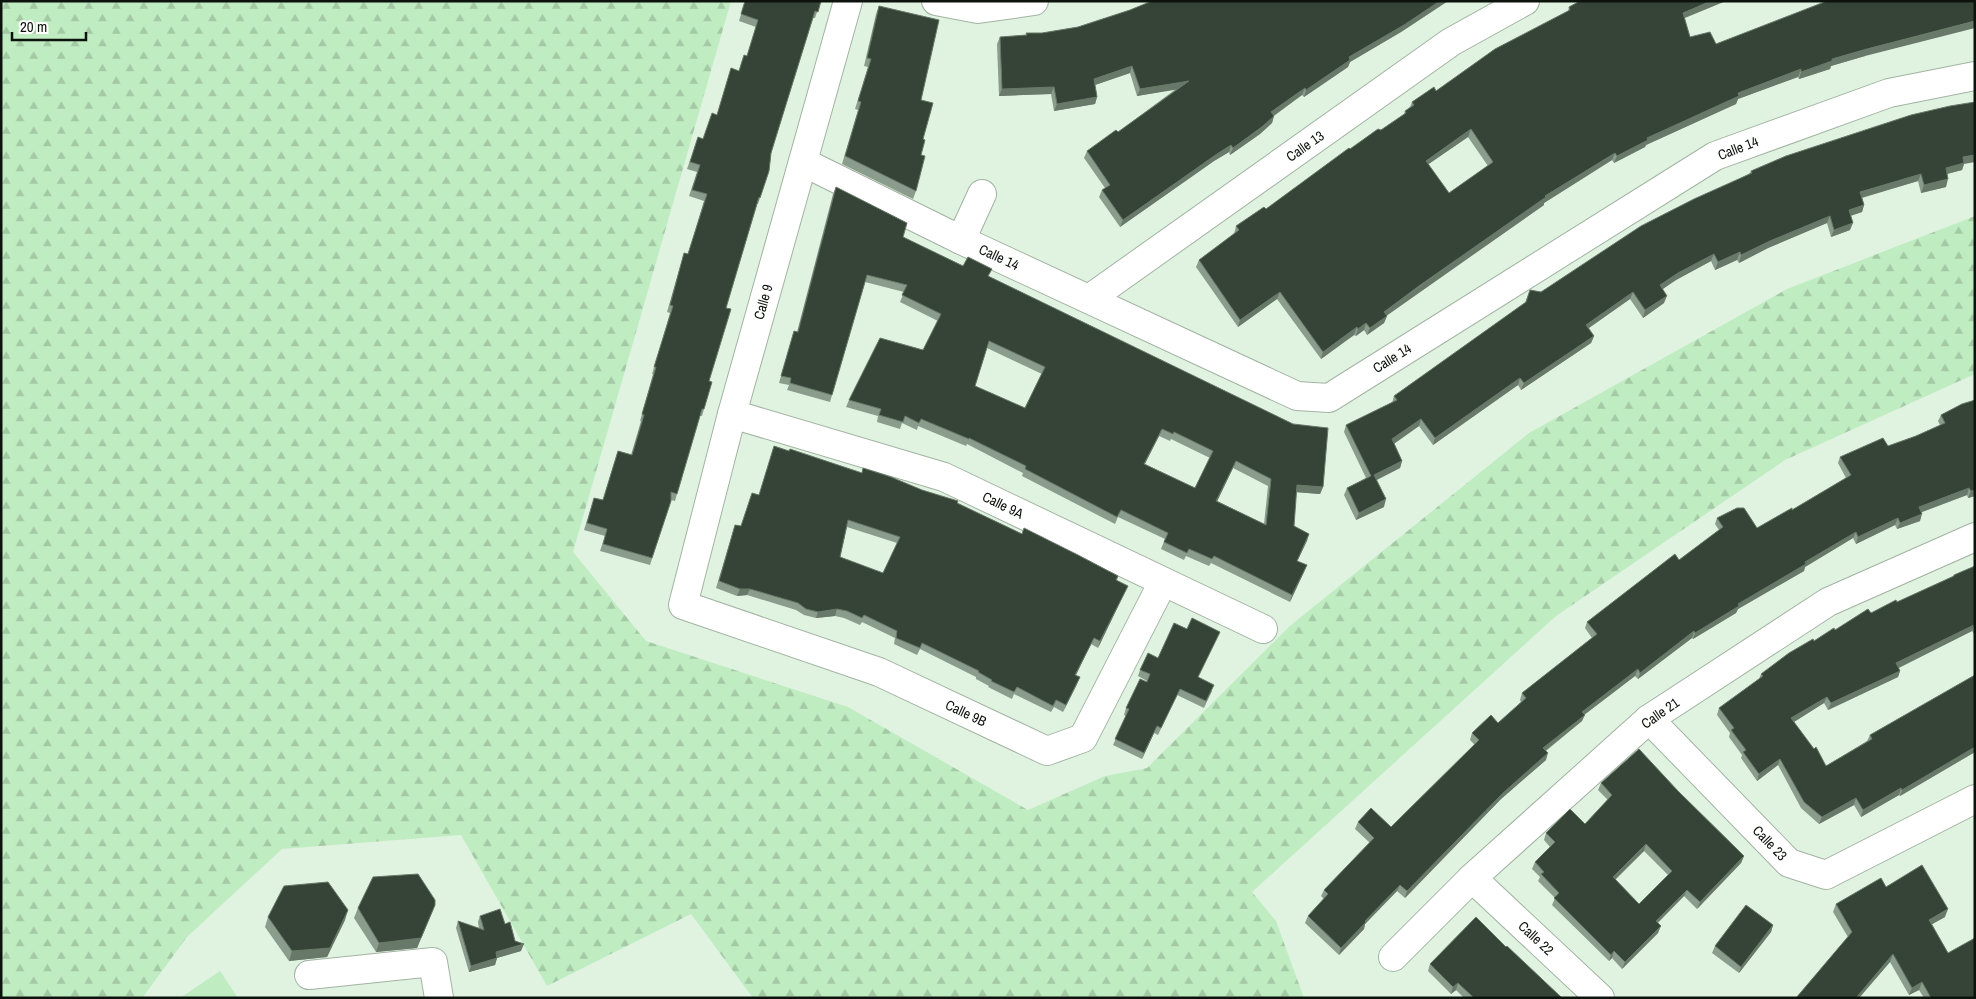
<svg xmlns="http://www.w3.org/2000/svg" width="1976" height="999" font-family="'Archivo Narrow',sans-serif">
<defs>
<pattern id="forest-firs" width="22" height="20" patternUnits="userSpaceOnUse" patternTransform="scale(1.25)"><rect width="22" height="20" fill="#c0ecc1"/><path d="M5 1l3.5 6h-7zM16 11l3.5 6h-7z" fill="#a4c9a5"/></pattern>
</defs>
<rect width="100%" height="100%" fill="#e0f3e1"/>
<polygon fill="url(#forest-firs)" points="1,1 731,1 573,552 646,641 848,707 1028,810 1105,776 1147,768 1291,625 1529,433 1787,289 1975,216 1975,374 1785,460 1556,616 1252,892 1276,921 1304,998 753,998 691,914 547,986 461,835 282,849 187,937 143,997 1,998"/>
<polygon fill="#c0ecc1" points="220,971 238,998 180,998"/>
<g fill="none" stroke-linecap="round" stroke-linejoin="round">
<g stroke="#a2b3a2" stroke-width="30">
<g id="minor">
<polyline points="848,1 732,414 683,605 879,672 1047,751 1083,738 1163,582"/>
<polyline points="936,1 978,9 1034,1"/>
<polyline points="803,162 961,240 1297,396 1329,398 1715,156 1889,93 1975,76"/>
<polyline points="961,240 982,194"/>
<polyline points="1089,299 1451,42 1525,1"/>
<polyline points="732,414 944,477 1263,629"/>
<polyline points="1649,719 1789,863 1826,875 1975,799"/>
<polyline points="1472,878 1600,998"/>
<polyline points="1393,957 1472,878 1649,719 1828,602 1975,537"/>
<polyline points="309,975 433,962 439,998"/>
</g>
</g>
<use href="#minor" stroke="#fff" stroke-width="28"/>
</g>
<g fill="#8a9c8c" fill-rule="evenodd">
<polygon points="745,1 821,1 815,18 813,18 771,153 769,171 758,204 757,204 726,308 709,381 704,409 702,416 700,416 677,494 675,501 671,500 650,565 600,551 605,536 584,530 594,498 603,500 618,451 631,455 641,421 640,421 653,374 652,374 670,313 667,312 682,260 684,253 688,254 704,201 689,196 697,172 687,169 698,137 703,139 717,115 731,68 739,71 744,55 747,56 756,27 739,21"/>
<polygon points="1152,1 1448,1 1401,32 1350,62 1348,67 1304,97 1302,95 1274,116 1272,123 1260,134 1230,155 1229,152 1214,161 1120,227 1099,197 1102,190 1105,188 1084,158 1087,151 1118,132 1176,89 1137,96 1130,73 1095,85 1097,97 1095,104 1054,111 1051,94 999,96 997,44 1000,37 1026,35 1026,33 1042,33 1078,27 1130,10"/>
<polygon points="879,6 921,100 923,139 916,191 913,199 842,164 858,110 855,109 868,67 864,66 876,14"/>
<path d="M 1569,7 L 1684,18 L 1690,37 L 1716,44 L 1865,56 L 1831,66 L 1830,69 L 1799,79 L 1798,77 L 1738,99 L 1736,104 L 1646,145 L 1645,147 L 1614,163 L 1612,160 L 1544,203 L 1544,205 L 1416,294 L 1387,315 L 1387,316 L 1384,323 L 1367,335 L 1364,330 L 1356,336 L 1354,335 L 1321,359 L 1277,299 L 1238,327 L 1196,267 L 1199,260 L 1234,234 L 1236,226 L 1266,209 L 1350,149 L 1381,130 L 1404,114 L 1405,111 L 1410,107 L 1412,102 L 1436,91 L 1568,11 ZM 1468,137 L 1488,166 L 1449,193 L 1428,164 Z"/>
<polygon points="1964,164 1962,170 1947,174 1946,187 1921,193 1918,181 1862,198 1864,205 1862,212 1851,216 1850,230 1831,237 1827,223 1768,248 1739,263 1737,260 1715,270 1711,261 1676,280 1662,289 1664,303 1643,318 1630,299 1589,328 1594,336 1591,343 1521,390 1518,385 1433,445 1419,426 1394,444 1402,461 1400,468 1377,480 1384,507 1356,520 1344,495 1347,488 1366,478 1344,432 1346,425 1392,403 1394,396 1525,303 1530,290 1541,292 1750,173 1751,171"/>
<path d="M 836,187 L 903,237 L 963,266 L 989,277 L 1323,487 L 1320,494 L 1296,492 L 1294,526 L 1309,534 L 1297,561 L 1307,565 L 1290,602 L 1211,563 L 1209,566 L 1186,556 L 1184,560 L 1161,549 L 1165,539 L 1118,517 L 1115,524 L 1022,476 L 1023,473 L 967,444 L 966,446 L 918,426 L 917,430 L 902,423 L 900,429 L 877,422 L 878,416 L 846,407 L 849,400 L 923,350 L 938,321 L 900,302 L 904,292 L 865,282 L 830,402 L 787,390 L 789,385 L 779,383 L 792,338 L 794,331 L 797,332 L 833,194 ZM 987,348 L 1042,374 L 1025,408 L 975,386 ZM 1159,436 L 1170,441 L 1171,439 L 1210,458 L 1195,488 L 1145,464 ZM 1233,468 L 1268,486 L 1264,524 L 1217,501 Z"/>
<polygon points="1962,404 1975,496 1968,498 1967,495 1921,512 1920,521 1897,529 1895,525 1856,544 1853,538 1805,567 1804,571 1738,609 1736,613 1693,639 1692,638 1638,679 1635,676 1584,715 1582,721 1546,751 1546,760 1501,799 1405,898 1397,891 1365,924 1364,929 1339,955 1305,923 1308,916 1324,899 1321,896 1324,890 1370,843 1355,829 1358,822 1391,827 1475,745 1470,740 1472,733 1498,723 1521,702 1520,700 1522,693 1592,638 1585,628 1587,622 1679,560 1719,530 1715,524 1717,518 1757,528 1792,510 1846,478 1838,463 1840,457 1888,446 1916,436 1940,425 1938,421 1941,415"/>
<path d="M 862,473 L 922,490 L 957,503 L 1022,534 L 1118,576 L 1117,580 L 1125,592 L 1098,648 L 1091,644 L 1076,675 L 1077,684 L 1063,712 L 1054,707 L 1051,712 L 1014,694 L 1012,699 L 988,687 L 989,686 L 976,679 L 976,677 L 920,649 L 917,655 L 894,644 L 895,638 L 862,622 L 860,625 L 844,618 L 835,616 L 816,618 L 804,615 L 796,610 L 747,595 L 737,596 L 716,588 L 735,525 L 741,526 L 758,495 ZM 847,527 L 897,543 L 883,573 L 840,557 Z"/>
<polygon points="1975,566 1975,636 1972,631 1899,668 1900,671 1898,677 1828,710 1824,703 1794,722 1826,766 1867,741 1870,735 1975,675 1975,752 1900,796 1899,795 1861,817 1854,805 1819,824 1801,808 1778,765 1757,781 1741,758 1742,755 1729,737 1730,733 1717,715 1719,708 1759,679 1761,674 1814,641 1871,613 1897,602 1953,577 1954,575"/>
<polygon points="1187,629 1217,638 1198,677 1212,691 1204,708 1177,695 1158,735 1154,733 1142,759 1113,745 1126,716 1124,715 1126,708 1147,681 1138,676 1140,670 1158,658"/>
<path d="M 1601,783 L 1678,791 L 1744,856 L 1741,863 L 1697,909 L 1684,896 L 1658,923 L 1658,933 L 1622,969 L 1612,958 L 1609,961 L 1552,905 L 1555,898 L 1538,881 L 1540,877 L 1532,869 L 1535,862 L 1550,847 L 1544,840 L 1546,833 L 1585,824 L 1608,800 L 1598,790 ZM 1644,851 L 1668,875 L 1639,904 L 1615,879 Z"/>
<polygon points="1886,887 1945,917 1932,924 1948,953 1975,998 1924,998 1919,990 1909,995 1890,962 1859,998 1796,998 1848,937 1833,912 1836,904"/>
<polygon points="435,905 417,948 376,952 354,918 358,908"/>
<polygon points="480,916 505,924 521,951 497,958 495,965 469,972 456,928 458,921 479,929 478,922"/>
<polygon points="268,917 345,920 327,957 289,961 265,927"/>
<polygon points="1773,925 1771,932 1739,973 1712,953 1715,946"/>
<polygon points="1506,947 1561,997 1561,998 1464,998 1456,990 1451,994 1428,971 1430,964"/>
</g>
<g fill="#687869">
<polygon points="1440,1 1448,1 1401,32 1350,62 1348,67 1304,97 1306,90 1349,57"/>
<polygon points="1711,1 1726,1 1680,20 1683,13"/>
<polygon points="1975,21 1975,28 1865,56 1831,66 1830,69 1799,79 1801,72 1832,59 1867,49"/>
<polygon points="1132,66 1130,73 1092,86 1094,79"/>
<polygon points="1801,69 1798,77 1738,99 1736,104 1646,145 1645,147 1614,163 1617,156 1647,138 1738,93"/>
<polygon points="1189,81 1186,88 1137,96 1140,89"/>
<polygon points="1054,87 1051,94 999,96 1002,89"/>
<polygon points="1305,88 1302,95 1269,119 1271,112"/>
<polygon points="1097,97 1095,104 1054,111 1057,104"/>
<polygon points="1274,116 1272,123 1260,134 1230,155 1233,148"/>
<polygon points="1471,129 1468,137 1423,168 1426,161"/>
<polygon points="1231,145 1229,152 1214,161 1120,227 1123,220 1217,154"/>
<polygon points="1615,153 1612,160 1544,203 1544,205 1382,319 1384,312 1545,196"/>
<polygon points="1975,155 1975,162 1964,164 1962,170 1943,175 1946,168 1963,157"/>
<polygon points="1921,174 1918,181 1857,199 1860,192"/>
<polygon points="1948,179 1946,187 1921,193 1924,185"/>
<polygon points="1864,205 1862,212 1846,217 1849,210"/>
<polygon points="1830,216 1827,223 1768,248 1739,263 1741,255 1770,241"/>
<polygon points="1853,223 1850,230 1831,237 1834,230"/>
<polygon points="1740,252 1737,260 1715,270 1718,262"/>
<polygon points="1714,254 1711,261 1676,280 1657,293 1660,285 1678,273"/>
<polygon points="1280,292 1277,299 1238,327 1240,320"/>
<polygon points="1633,292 1630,299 1583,332 1586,325"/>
<polygon points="1667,296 1664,303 1643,318 1645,310"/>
<polygon points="1387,316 1384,323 1367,335 1370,328"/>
<polygon points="1366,323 1364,330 1356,336 1358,329"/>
<polygon points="1357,327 1354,335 1321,359 1323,352"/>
<polygon points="1594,336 1591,343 1521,390 1524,383"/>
<polygon points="1520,378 1518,385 1433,445 1435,438"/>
<polygon points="1421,419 1419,426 1389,447 1392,439"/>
<polygon points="1162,429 1159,436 1141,471 1144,464"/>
<polygon points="1236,461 1233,468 1214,508 1216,501"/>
<polygon points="1402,461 1400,468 1372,482 1374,475"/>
<polygon points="1297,485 1323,487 1320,494 1294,492"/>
<polygon points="1969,488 1967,495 1917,514 1919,507"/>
<polygon points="1975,490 1975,496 1968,498 1971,491"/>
<polygon points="1386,499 1384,507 1356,520 1359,513"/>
<polygon points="1922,514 1920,521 1897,529 1900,523"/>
<polygon points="1898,518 1895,525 1856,544 1858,537"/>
<polygon points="1856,532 1853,538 1805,567 1804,571 1738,609 1736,613 1693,639 1695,633 1738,604 1805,562"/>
<polygon points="1309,534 1307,541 1294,568 1297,561"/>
<polygon points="1307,565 1304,572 1290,602 1292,595"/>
<polygon points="1128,586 1125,592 1098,648 1100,641"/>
<polygon points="740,589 750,589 747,595 737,596"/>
<polygon points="837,609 835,616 816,618 818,612"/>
<polygon points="1974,625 1972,631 1894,670 1896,663"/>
<polygon points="1694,631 1692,638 1638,679 1640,673"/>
<polygon points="1094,638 1091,644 1073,681 1075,675"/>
<polygon points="1638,669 1635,676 1580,718 1582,712"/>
<polygon points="1900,671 1898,677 1828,710 1831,703"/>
<polygon points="1080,677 1077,684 1063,712 1066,705"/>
<polygon points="1827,697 1824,703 1789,725 1791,718"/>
<polygon points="1585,715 1582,721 1541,754 1543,748"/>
<polygon points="1157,726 1154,733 1142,759 1144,753"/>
<polygon points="1975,747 1975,752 1900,796 1902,790"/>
<polygon points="1548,753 1546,760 1501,799 1405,898 1407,891 1503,793"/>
<polygon points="1780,759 1778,765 1757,781 1759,774"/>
<polygon points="1901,788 1899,795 1861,817 1863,810"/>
<polygon points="1856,798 1854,805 1819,824 1822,817"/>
<polygon points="1646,844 1644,851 1611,884 1613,877"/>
<polygon points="1744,856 1741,863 1697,909 1700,902"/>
<polygon points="1400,885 1397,891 1365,924 1364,929 1339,955 1341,948 1365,921"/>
<polygon points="1687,890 1684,896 1653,927 1656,921"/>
<polygon points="435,905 417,948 376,952 379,943"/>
<polygon points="1948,909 1945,917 1927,927 1929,920"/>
<polygon points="348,910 345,920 327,957 289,961 292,951"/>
<polygon points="1773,925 1771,932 1739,973 1741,967"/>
<polygon points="1661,926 1658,933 1622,969 1625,962"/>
<polygon points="524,944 521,951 493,959 496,952"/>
<polygon points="1614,951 1612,958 1609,961 1611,955"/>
<polygon points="1893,954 1890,962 1859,998 1856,998"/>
<polygon points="497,958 495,965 469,972 471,966"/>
<polygon points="1922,982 1919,990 1909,995 1912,988"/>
<polygon points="1458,983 1456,990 1451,994 1453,987"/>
</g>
<g fill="#354436" stroke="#687869" fill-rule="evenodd">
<polygon points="745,1 821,1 818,12 815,11 788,98 771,153 769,171 760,198 759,197 726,308 731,309 709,381 712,382 704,409 702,409 677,494 671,492 671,501 652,558 603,544 607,529 587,523 594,498 603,500 618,451 632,455 644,415 642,414 656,367 654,367 673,306 670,305 684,253 688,254 707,194 692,190 700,165 690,162 698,137 703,139 712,113 717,115 731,68 739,71 744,55 747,56 758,20 741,14"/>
<polygon points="1152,1 1440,1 1404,25 1349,57 1350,60 1306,90 1305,88 1271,112 1274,116 1263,126 1233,148 1231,145 1217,154 1123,220 1102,190 1110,185 1087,151 1116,130 1118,132 1189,81 1140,89 1132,66 1094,79 1097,97 1057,104 1054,87 1002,89 1000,37 1027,35 1026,33 1042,33 1078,27 1130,10"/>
<path d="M 1580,1 L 1711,1 L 1683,13 L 1690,37 L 1710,32 L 1716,44 L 1827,1 L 1975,1 L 1975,21 L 1867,49 L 1832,59 L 1832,61 L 1801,72 L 1801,69 L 1738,93 L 1739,96 L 1647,138 L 1648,140 L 1617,156 L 1615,153 L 1545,196 L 1546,197 L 1419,286 L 1384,312 L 1387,316 L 1370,328 L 1366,323 L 1358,329 L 1357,327 L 1323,352 L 1280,292 L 1240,320 L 1199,260 L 1239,230 L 1236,226 L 1264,207 L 1266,209 L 1349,148 L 1350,149 L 1378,129 L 1381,130 L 1406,113 L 1405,111 L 1414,105 L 1412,102 L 1434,87 L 1436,91 L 1495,49 L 1570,10 L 1569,7 ZM 1471,129 L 1493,162 L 1449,193 L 1426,161 Z"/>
<polygon points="879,6 939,20 921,100 933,103 923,139 925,140 921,155 925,156 916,191 845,156 861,102 858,101 871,59 867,58"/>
<polygon points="1975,102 1975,155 1963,157 1964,163 1946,168 1948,179 1924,185 1921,174 1860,192 1864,205 1849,210 1853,223 1834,230 1830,216 1770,241 1741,255 1740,252 1718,262 1714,254 1678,273 1660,285 1667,296 1645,310 1633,292 1586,325 1594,336 1524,383 1520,378 1435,438 1421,419 1392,439 1402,461 1374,475 1386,499 1359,513 1347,488 1371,476 1346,425 1397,400 1394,396 1526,302 1530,290 1541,292 1641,226 1694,199 1752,173 1751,171 1786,156 1911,115 1950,106"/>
<path d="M 836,187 L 907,223 L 903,237 L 963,266 L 968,257 L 992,269 L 988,276 L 1293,424 L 1328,428 L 1323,487 L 1297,485 L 1294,526 L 1309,534 L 1297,561 L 1307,565 L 1292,595 L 1214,556 L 1212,559 L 1189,549 L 1187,553 L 1164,542 L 1168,533 L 1121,510 L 1117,517 L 1025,469 L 1026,466 L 969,438 L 969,439 L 921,419 L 919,423 L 905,416 L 903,422 L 879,415 L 881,409 L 849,400 L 880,338 L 923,350 L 941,314 L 902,295 L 907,285 L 867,275 L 832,395 L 790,383 L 791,378 L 781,376 L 794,331 L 798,332 ZM 989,341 L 1045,367 L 1025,408 L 975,386 ZM 1162,429 L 1173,434 L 1174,432 L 1213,451 L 1195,488 L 1144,464 ZM 1236,461 L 1271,479 L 1266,525 L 1216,501 Z"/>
<polygon points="1975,400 1975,490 1971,491 1969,488 1919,507 1922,514 1900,523 1898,518 1858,537 1856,532 1805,562 1806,564 1738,604 1739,606 1695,633 1694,631 1640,673 1638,669 1582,712 1585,715 1543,748 1548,753 1503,793 1407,891 1400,885 1365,921 1366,922 1341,948 1308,916 1328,894 1324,890 1374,838 1358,822 1371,808 1391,827 1479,740 1472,733 1491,715 1498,723 1526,698 1522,693 1597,634 1587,622 1675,554 1679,560 1723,527 1717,518 1737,508 1744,508 1757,528 1792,508 1792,510 1851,475 1840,457 1883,438 1888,446 1916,436 1945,423 1941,415 1962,404"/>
<path d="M 774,446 L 789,451 L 790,449 L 862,473 L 863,468 L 891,477 L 922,490 L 958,501 L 957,503 L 1022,534 L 1024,528 L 1078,555 L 1118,576 L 1116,580 L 1128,586 L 1100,641 L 1094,638 L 1075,675 L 1080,677 L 1066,705 L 1056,700 L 1053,706 L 1017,687 L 1014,692 L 991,681 L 992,680 L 978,672 L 979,671 L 922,643 L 920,648 L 896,638 L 897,631 L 864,615 L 862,618 L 847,611 L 837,609 L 818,612 L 806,609 L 798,603 L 750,589 L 740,589 L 719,581 L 735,525 L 741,526 L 752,493 L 759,495 ZM 848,520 L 900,537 L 883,573 L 840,557 Z"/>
<polygon points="1975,566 1975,625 1974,625 1896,663 1900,671 1831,703 1827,697 1791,718 1814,749 1816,747 1826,766 1872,739 1870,735 1975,675 1975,747 1902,790 1901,788 1863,810 1856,798 1822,817 1804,802 1780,759 1759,774 1743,752 1746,750 1731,730 1734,728 1719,708 1763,676 1761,674 1789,653 1813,639 1814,641 1834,628 1835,630 1868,609 1871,613 1896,600 1897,602 1954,576 1954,575"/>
<polygon points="1192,618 1220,632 1198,677 1214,685 1206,701 1180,689 1161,728 1157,726 1144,753 1115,739 1129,709 1126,708 1140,679 1147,682 1150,674 1140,670 1148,653 1158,658 1174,623 1187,629"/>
<path d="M 1639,749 L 1678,791 L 1744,856 L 1700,902 L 1687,890 L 1656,921 L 1661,926 L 1625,962 L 1614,951 L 1611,955 L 1554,898 L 1559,893 L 1541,874 L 1544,872 L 1535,862 L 1555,842 L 1546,833 L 1570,809 L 1585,824 L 1612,795 L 1601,783 ZM 1646,844 L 1672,871 L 1639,904 L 1613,877 Z"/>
<polygon points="1922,865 1948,909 1929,920 1948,953 1975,938 1975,998 1931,998 1922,982 1912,988 1893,954 1856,998 1796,998 1852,932 1836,904 1881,878 1886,887"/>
<polygon points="418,874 435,900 435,905 421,938 379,943 358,908 373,877"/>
<polygon points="328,882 348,910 330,948 292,951 268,917 284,886"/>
<polygon points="1746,905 1773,925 1741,967 1715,946"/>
<polygon points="500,909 505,924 510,922 515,941 524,944 496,952 497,958 471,966 458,921 484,930 480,916"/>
<polygon points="1476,917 1506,947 1507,946 1561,997 1560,998 1474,998 1458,983 1453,987 1430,964"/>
</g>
<g text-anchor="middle" stroke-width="5" stroke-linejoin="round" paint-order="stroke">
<g font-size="14" fill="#0c120c" stroke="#fff">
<text transform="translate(1305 146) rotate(-35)" y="5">Calle 13</text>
<text transform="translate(1738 148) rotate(-21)" y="5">Calle 14</text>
<text transform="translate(999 257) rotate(25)" y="5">Calle 14</text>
<text transform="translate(763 302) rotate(-74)" y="5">Calle 9</text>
<text transform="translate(1392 358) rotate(-32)" y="5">Calle 14</text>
<text transform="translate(1003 505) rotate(26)" y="5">Calle 9A</text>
<text transform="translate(966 713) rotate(25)" y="5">Calle 9B</text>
<text transform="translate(1660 713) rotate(-35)" y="5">Calle 21</text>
<text transform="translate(1770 843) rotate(46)" y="5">Calle 23</text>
<text transform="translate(1536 938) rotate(43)" y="5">Calle 22</text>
</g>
</g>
<rect width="1976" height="999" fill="none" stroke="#0c120c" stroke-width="5"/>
<path d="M12 32v8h74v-8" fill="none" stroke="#0c120c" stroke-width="2.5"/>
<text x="20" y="32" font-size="15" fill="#0c120c" stroke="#ffffff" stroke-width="4" paint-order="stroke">20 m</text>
</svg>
